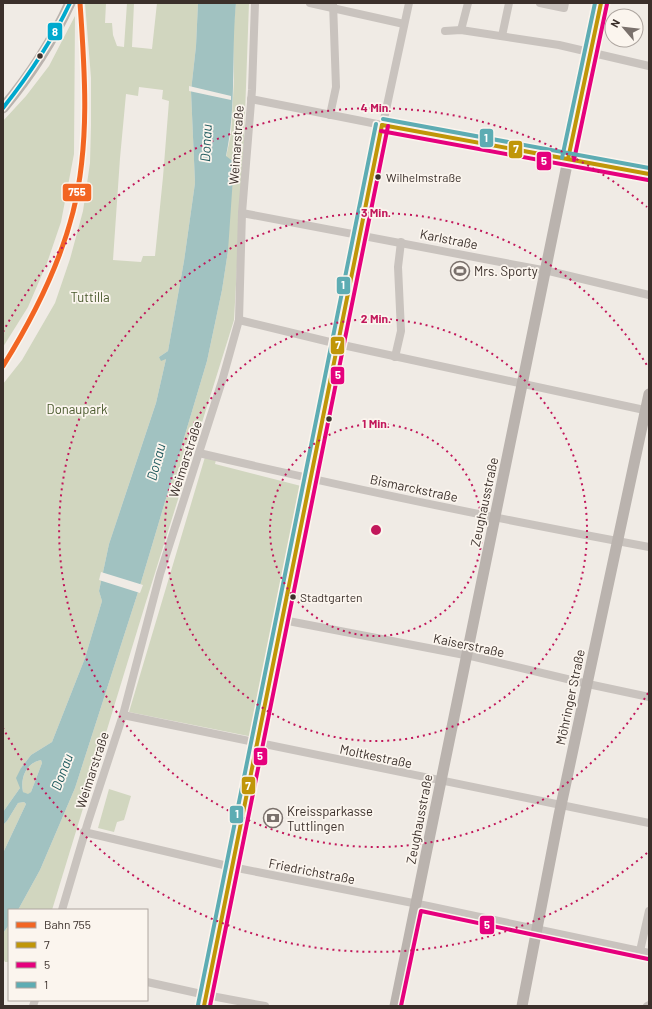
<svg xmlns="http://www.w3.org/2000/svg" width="652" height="1009" font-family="Barlow,sans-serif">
<rect width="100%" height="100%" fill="#f0ebe5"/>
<g fill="#d1d6bf" fill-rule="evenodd">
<path d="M 85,3 L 106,3 L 105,23 L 112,23 L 113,35 L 117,46 L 124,47 L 127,3 L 134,3 L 132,47 L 152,49 L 157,3 L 198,3 L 196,46 L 191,91 L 195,183 L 184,261 L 168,351 L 159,357 L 166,359 L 156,403 L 109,544 L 99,591 L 102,601 L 85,658 L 52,742 L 31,755 L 21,768 L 20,788 L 3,812 L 3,384 L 22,360 L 55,303 L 70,259 L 83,211 L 90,163 L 91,125 L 91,78 ZM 139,87 L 163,90 L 162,99 L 169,101 L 163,177 L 155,256 L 143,256 L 141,262 L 113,260 L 120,158 L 126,94 L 138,96 Z"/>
<polygon points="236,3 249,3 244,142 234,320 145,605 52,910 18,910 40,870 75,788 139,589 207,361 222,290 228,251 226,157 231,134 234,80 233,31"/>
<polygon points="75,16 74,154 61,222 47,263 28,307 3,347 3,121 26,96 49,66"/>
<polygon points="205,457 216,460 215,464 301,486 275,615 253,737 129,712"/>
<path d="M 41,760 L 42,763 L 31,792 L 28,795 L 23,792 C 20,778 26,763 41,760 Z"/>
<polygon points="109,789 131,796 124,820 117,822 114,832 98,828"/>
<polygon points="24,802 26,804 3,853 3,825 7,821 18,803"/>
<polygon points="9,925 9,962 5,962 3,958 3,933"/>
</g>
<path fill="#a1c2c1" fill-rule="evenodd" d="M 198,3 L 236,3 C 231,54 237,106 226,156 L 234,162 L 228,251 L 222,290 L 207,361 L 139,589 L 75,788 L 40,870 L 18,910 L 9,910 L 9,925 L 3,933 L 3,853 L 26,804 L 24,802 L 18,803 L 7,821 L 3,825 L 3,812 L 20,788 L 16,778 L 21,768 L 31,755 L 52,742 L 85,658 L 102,601 L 99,591 L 109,544 L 156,403 L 166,359 L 161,361 L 159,357 L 168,351 L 184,261 L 195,183 L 191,91 L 196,46 ZM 41,760 L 42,763 L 31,792 L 28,794 L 23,792 C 20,778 26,763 41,760 Z"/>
<g fill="#f0ebe5">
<polygon points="189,86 231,96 231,100 189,91"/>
<polygon points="101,572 143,585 140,593 99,580"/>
</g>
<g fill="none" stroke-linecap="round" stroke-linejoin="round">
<g stroke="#c9c3be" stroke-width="8">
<polyline points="310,3 404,24"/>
<polyline points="540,3 564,8 565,3"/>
<polyline points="461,30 468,3"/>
<polyline points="445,31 461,30 559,45 649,66"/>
<polyline points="502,36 509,3"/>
<polyline points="251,99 382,125 560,157 649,174"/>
<polyline points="330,115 336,87 333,3"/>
<polyline points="242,213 553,272 649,295"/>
<polyline points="239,320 338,344 649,411"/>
<polyline points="395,357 401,331 398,267 401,242"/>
<path d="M 199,453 C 348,488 498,519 649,547"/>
<polyline points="283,620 475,657 588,684 649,697"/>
<polyline points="123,715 649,823"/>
<polyline points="84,832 232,867 428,906 649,953"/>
<polyline points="62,910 88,822 123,715 160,574 222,381 239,320 242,213 252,90 255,3"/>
<polyline points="640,951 649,911"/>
<polyline points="147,982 206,995 265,1006"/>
<polyline points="33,1006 35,1000"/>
<polyline points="204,1006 372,175 409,3"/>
<polyline points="647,1006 649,1005"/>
</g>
<g stroke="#bab3ae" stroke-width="11">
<path d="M 3,108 C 29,77 53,40 70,3"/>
<polyline points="395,1006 590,52 601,3"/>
<polyline points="522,1006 559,815 649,394"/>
</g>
<g stroke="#fbf5ee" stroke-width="7">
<g id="bus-1">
<polyline points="382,125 649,174"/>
<polyline points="568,159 601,3"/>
<polyline points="204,1006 382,125"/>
</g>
</g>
<g stroke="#fbf5ee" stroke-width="7">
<g id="bus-2">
<polyline points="381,131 648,180"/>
<polyline points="574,160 607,4"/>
<polyline points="210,1006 388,126"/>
<polyline points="401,1006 421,911 648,959"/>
</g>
</g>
<g stroke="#fbf5ee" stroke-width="7">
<g id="bus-3">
<polyline points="383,119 649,168"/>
<polyline points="562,158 595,3"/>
<polyline points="198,1005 376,124"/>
</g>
</g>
<g stroke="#fbf5ee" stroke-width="7">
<path id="bus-4" d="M 3,108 C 29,75 52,41 70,3"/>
</g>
<use href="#bus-1" stroke="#c09608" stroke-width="4"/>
<use href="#bus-2" stroke="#e5007d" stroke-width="4"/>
<use href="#bus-3" stroke="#5dacb3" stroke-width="4"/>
<use href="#bus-4" stroke="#00a9ce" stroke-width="4"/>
<g stroke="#fbf5ee" stroke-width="8">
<path id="rail-1" d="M 3,366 C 33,318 59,267 73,212 C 90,144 85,72 80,3"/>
</g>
<use href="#rail-1" stroke="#f26522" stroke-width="5"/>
</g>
<g fill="none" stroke="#c2185b" stroke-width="2" stroke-dasharray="2 4">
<circle cx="376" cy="530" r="106"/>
<circle cx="376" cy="530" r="211"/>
<path d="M648 693A317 317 0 1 1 648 367"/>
<path d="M647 853A422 422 0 0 1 3 728M3 332A422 422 0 0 1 647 207"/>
</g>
<defs>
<g id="stadium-ring" transform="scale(1)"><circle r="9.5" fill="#fbf5ee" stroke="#7a716c" stroke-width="1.5"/><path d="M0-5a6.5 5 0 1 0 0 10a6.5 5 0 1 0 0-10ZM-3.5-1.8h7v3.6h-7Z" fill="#7a716c"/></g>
<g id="bank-ring" transform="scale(1)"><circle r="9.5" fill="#fbf5ee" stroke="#7a716c" stroke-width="1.5"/><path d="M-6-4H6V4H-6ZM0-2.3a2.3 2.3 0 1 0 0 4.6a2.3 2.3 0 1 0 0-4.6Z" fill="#7a716c"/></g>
</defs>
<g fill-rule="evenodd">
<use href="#stadium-ring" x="460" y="271"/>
<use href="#bank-ring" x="273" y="818"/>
</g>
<g fill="#3b302b" stroke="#fbf5ee" stroke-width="1.5">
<circle cx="40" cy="56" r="3.5"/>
<circle cx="378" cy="177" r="3.5"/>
<circle cx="329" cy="419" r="3.5"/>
<circle cx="293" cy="597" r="3.5"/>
</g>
<g text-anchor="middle" stroke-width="3.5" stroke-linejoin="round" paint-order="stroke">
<g font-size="12" fill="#3b302b" stroke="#fbf5ee" text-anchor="start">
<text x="386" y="182">Wilhelmstraße</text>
<text x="300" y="602">Stadtgarten</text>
</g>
<g font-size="13" fill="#3b302b" stroke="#fbf5ee">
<text transform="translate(236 145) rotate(-86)" y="5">Weimarstraße</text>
<text transform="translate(449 239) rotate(11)" y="5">Karlstraße</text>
<text transform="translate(185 459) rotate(-72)" y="5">Weimarstraße</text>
<text transform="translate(414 488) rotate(12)" y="5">Bismarckstraße</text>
<text transform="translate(484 502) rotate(-78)" y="5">Zeughausstraße</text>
<text transform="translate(469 645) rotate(12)" y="5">Kaiserstraße</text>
<text transform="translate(570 697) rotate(-78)" y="5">Möhringer Straße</text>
<text transform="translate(376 756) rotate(12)" y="5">Moltkestraße</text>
<text transform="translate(92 770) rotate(-72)" y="5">Weimarstraße</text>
<text transform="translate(419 819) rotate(-79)" y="5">Zeughausstraße</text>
<text transform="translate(312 871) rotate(11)" y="5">Friedrichstraße</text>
</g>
<g font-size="13" fill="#3b302b" stroke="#fbf5ee" text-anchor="start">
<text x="474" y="276">Mrs. Sporty</text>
<text x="287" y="816">Kreissparkasse<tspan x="287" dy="15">Tuttlingen</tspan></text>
</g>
<g font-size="13" fill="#4a5a2e" stroke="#fbf5ee">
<text x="90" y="302">Tuttilla</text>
<text x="77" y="414">Donaupark</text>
</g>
<g font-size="14" font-style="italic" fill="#1f5a5e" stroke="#fbf5ee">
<text transform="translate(206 143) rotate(-87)" y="5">Donau</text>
<text transform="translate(156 462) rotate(-75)" y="5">Donau</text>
<text transform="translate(62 772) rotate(-69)" y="5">Donau</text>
</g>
</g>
<circle cx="376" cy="530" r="6" fill="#c2185b" stroke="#fbf5ee" stroke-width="2"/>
<g font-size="12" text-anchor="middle" font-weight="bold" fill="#c2185b" stroke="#fbf5ee" stroke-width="3.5" stroke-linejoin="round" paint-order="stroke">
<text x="376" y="112">4 Min.</text>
<text x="376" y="217">3 Min.</text>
<text x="376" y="323">2 Min.</text>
<text x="376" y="428">1 Min.</text>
</g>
<g stroke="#fbf5ee" stroke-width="1.5">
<rect x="47" y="22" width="16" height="19" rx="4" fill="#00a9ce"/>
<rect x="479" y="128" width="15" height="20" rx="4" fill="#5dacb3"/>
<rect x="508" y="140" width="15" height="19" rx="4" fill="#c09608"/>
<rect x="536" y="151" width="16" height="20" rx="4" fill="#e5007d"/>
<rect x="62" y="183" width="30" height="19" rx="4" fill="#f26522"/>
<rect x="336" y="276" width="15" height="19" rx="4" fill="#5dacb3"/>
<rect x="330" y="336" width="15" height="19" rx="4" fill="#c09608"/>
<rect x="330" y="366" width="15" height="19" rx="4" fill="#e5007d"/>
<rect x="253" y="747" width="15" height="19" rx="4" fill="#e5007d"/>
<rect x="241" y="776" width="15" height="19" rx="4" fill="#c09608"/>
<rect x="229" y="805" width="15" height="19" rx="4" fill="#5dacb3"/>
<rect x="479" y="915" width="16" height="20" rx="4" fill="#e5007d"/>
</g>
<g font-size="11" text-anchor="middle" font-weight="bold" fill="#fff">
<text x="55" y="36">8</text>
<text x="486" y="142">1</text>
<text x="516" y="153">7</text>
<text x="544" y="165">5</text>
<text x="77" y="196">755</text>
<text x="343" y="289">1</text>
<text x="338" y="349">7</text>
<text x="338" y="379">5</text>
<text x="260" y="760">5</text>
<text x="248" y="790">7</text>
<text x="237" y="818">1</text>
<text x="487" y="929">5</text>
</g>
<rect width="652" height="1009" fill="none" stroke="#3b302b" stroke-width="8"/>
<rect x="8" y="909" width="140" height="92" fill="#fbf5ee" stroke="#aea6a0"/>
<rect x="16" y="922" width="20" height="6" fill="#f26522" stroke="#aea6a0"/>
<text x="44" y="929" font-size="12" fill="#3b302b">Bahn 755</text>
<rect x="16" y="942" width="20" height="6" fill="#c09608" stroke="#aea6a0"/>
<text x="44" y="949" font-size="12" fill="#3b302b">7</text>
<rect x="16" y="962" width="20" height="6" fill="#e5007d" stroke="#aea6a0"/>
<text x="44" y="969" font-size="12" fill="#3b302b">5</text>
<rect x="16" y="982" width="20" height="6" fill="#5dacb3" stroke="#aea6a0"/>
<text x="44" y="989" font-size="12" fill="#3b302b">1</text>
<g transform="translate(624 28) rotate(298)"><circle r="19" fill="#fbf5ee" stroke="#aea6a0"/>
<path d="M0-3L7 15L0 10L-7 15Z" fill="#7a716c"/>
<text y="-6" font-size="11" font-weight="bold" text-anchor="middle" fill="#3b302b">N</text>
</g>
</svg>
